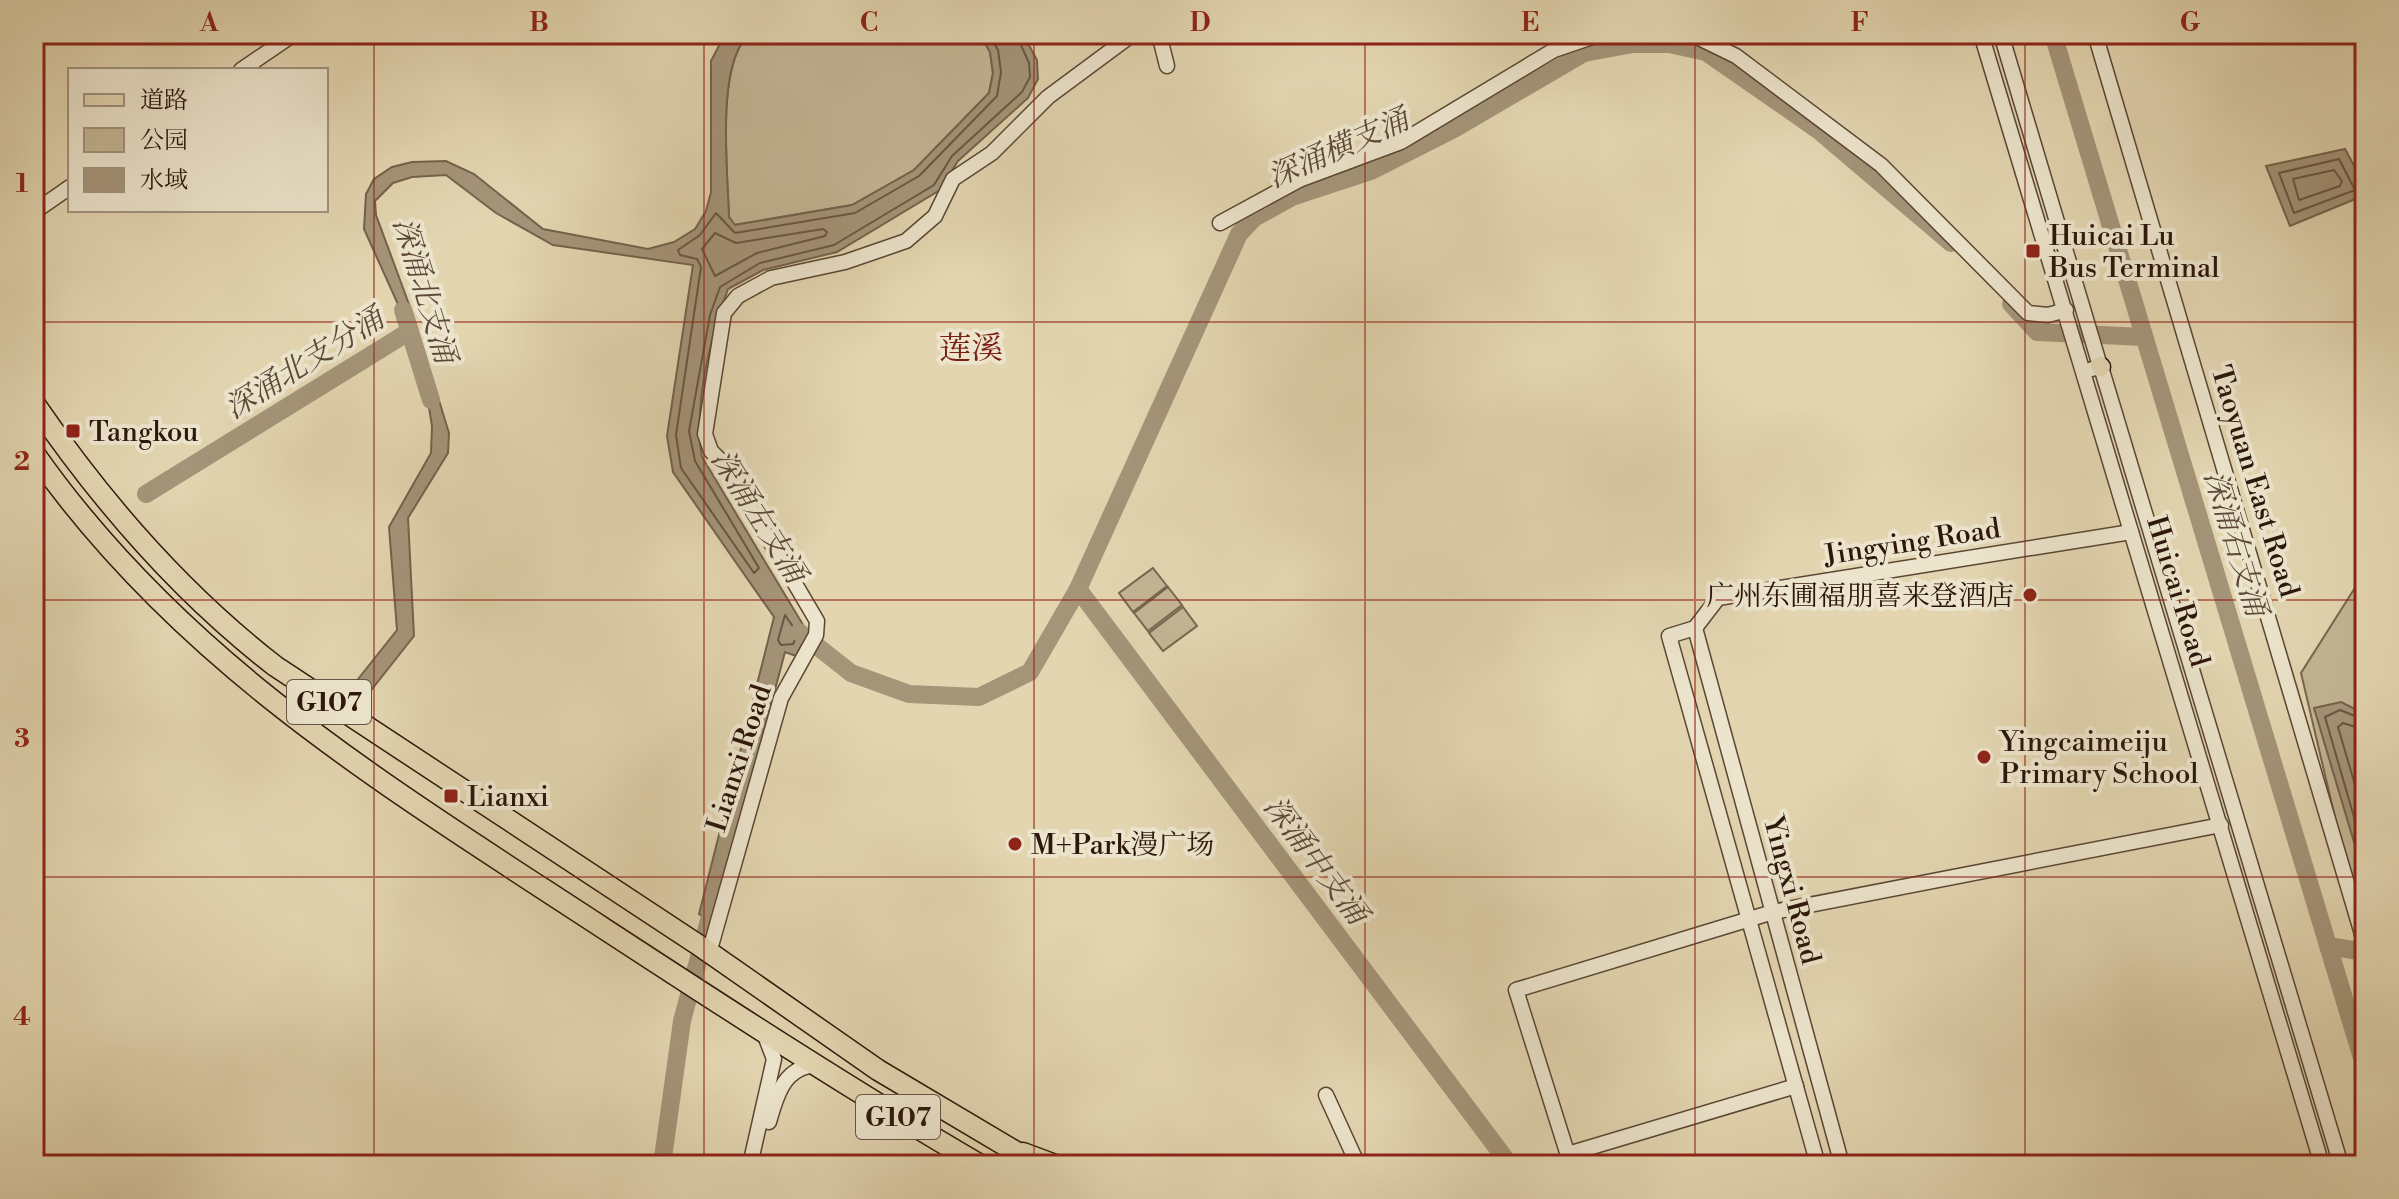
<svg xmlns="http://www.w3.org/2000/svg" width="2399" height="1199" font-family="'Libre Bodoni','Noto Serif SC',serif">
<rect width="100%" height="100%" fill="#e2d5b0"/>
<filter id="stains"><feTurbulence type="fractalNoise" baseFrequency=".0025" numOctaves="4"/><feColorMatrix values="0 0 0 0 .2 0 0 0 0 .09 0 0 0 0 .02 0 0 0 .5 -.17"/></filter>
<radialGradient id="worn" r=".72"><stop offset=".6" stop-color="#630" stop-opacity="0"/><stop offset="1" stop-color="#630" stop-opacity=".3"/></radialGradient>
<g fill="#c3b594" stroke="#786650" stroke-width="2">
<path d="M 750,34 L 980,34 L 990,52 L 993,73 L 989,93 L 914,170 L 852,205 L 734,225 L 729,217 C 728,174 715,62 750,34 Z"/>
<polygon points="1153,568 1167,586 1133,612 1119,593"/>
<polygon points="2365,572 2365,904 2354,898 2301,673"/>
<polygon points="1168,587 1182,605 1148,631 1134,613"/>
<polygon points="1183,607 1197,626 1163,651 1149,633"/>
</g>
<g fill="#a49478" stroke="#74624c" stroke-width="2">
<path d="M 725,34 L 750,34 C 715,61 728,175 729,217 L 735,225 L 852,205 L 914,170 L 989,93 L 993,73 L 990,52 L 980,34 L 1023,34 L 1037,60 L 1038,79 L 1028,98 L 958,161 L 940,190 L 837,252 L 763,270 L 728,289 C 710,337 693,408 702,457 L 808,633 L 796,656 L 785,652 L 713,923 L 699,914 L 774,617 L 673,472 L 667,436 L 693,265 L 553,245 L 496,213 L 446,175 L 412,177 L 393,183 L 375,201 L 376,215 L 413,315 L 449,433 L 448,453 L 408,518 L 414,636 L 365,698 L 351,688 L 397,630 L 389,527 L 431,453 L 432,426 L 420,353 L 364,229 L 366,194 L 374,179 L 392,167 L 412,162 L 446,161 L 474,174 L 543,229 L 648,249 L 674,242 L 695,229 L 706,211 L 711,192 L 711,61 Z"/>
<polygon points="2345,149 2365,186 2365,195 2290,226 2266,166"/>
<polygon points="2341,702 2365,714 2365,879 2314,708"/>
</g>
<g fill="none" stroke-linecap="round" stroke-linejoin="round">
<g stroke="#685642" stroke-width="2">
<polyline points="989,34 998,50 1001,72 997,96 919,176 855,213 735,233 716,213 700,235 678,250 680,255 697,259 701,267 676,435 681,468 754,573 759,568 695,461 689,431 710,315 720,287 760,263 834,245 934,185 952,156 1022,92 1030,77 1029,63 1016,34"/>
<polygon points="2339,159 2355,190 2294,213 2279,173"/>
<polygon points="2334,170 2342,181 2340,186 2299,200 2293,179"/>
<polygon points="823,229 827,232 825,236 757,253 715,276 702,249 715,233 736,243"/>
<polygon points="785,615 798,634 793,644 781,645 778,640"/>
<polyline points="2365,720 2340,710 2325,717 2365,855"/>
<polyline points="2365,730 2343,723 2338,727 2365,819"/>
</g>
<g stroke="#a49478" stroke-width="18">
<polyline points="2053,34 2365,1068"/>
<polyline points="2011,304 2037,332 2144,337"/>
<polyline points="403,310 431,400"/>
<polyline points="146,494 410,331"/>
<polyline points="1078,589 1510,1165"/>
<polyline points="799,632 851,673 909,694 979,697 1030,672 1078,589 1239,234 1254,218 1292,197 1371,171 1454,129 1584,53 1633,44 1669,44 1706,52 1818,130 1951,243"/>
<polyline points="2328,946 2365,952"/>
<polyline points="662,1165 682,1021 715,898"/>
</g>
<g stroke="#5a4634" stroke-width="17">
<g id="minor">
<polyline points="1159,34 1167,66"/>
<polyline points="1691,34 1736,56 1881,165 2028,313 2048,315 2066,310"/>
<polyline points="1981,34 2322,1165"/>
<polyline points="2001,34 2100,366"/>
<polyline points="2095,34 2365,944"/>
<polyline points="241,70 294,34"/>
<polyline points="34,212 70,187"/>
<polyline points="1220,223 1299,180 1401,142 1554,50 1601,34"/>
<polyline points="2092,369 2101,367 2341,1165"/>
<polyline points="1695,628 1842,1165"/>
<polyline points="709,953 781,698 816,635 817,621 725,465 711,451 705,434 724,313 738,296 771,278 845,262 906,241 935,216 953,179 992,153 1048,97 1133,34"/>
<polyline points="1326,1095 1358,1165"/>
<path d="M 769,1122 C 777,1093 785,1066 818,1065"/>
<polyline points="1568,1154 1796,1086"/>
<polyline points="750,1165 774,1059 764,1033"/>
<polyline points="1571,1165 1516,990 1773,912 2221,825"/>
<polyline points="1818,1165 1669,636 1695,628 1718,598 2131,532"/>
</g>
</g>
<g stroke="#2d170b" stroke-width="21">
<g id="major">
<polyline points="2100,366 2101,367"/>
<polyline points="1023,1152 1058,1165"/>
</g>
</g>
<g stroke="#2d170b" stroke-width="23">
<g id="highway">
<path d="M 34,403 C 101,501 181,593 275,666 L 703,948 L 878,1070 L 1038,1165"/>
<path d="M 34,453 C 175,654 370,776 571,907 C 706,995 841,1084 980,1165"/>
</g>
</g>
<use href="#minor" stroke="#ece4cc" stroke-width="14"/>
<use href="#major" stroke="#e2d5b0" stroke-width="18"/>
<use href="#highway" stroke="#e2d5b0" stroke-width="20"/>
<g stroke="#2d170b" stroke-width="6">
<polyline id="rail" points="34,1145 42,1165"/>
</g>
<use href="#rail" stroke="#ece4cc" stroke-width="3" stroke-dasharray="9" stroke-linecap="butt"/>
</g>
<path fill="none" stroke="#8f2418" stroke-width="2" stroke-opacity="0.55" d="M 374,34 L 374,1165M 704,34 L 704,1165M 1034,34 L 1034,1165M 1365,34 L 1365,1165M 1695,34 L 1695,1165M 2025,34 L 2025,1165M 34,322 L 2365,322M 34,600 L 2365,600M 34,877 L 2365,877"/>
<g fill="#8f2418" stroke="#ece4cc" stroke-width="3">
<rect x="2025" y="243" width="16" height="16" rx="4"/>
<rect x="65" y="423" width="16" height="16" rx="4"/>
<circle cx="2030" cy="595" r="8"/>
<circle cx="1984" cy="757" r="8"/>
<rect x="443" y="788" width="16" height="16" rx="4"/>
<circle cx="1015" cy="844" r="8"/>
</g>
<g text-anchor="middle" stroke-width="8" stroke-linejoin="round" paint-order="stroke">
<g fill="#ece4cc" stroke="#665445" stroke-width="2">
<rect x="287" y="680" width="84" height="44" rx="6"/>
<rect x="856" y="1095" width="84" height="44" rx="6"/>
</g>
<g font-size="26" font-weight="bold" fill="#2d170b">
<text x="329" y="711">G107</text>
<text x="898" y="1126">G107</text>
</g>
<g font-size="28" fill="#2d170b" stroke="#ece4cc" text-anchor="start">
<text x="2049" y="245">Huicai Lu<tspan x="2049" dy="32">Bus Terminal</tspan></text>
<text x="89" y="441">Tangkou</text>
<text x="2014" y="605" text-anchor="end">广州东圃福朋喜来登酒店</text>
<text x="2000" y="751">Yingcaimeiju<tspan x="2000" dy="32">Primary School</tspan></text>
<text x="467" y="806">Lianxi</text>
<text x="1031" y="854">M+Park漫广场</text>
</g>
<g font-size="28" fill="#2d170b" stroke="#ece4cc">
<text transform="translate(2256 481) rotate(73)" y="10">Taoyuan East Road</text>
<text transform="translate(1912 541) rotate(-9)" y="10">Jingying Road</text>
<text transform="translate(2179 591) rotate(73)" y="10">Huicai Road</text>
<text transform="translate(738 758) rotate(-72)" y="10">Lianxi Road</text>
<text transform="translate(1793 890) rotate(75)" y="10">Yingxi Road</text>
</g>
<g font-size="30" font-style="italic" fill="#5d4937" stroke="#ece4cc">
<text transform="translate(1338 148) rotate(-24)" y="10">深涌横支涌</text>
<text transform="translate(425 290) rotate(73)" y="10">深涌北支涌</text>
<text transform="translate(304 363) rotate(-32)" y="10">深涌北支分涌</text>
<text transform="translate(759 516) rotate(58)" y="10">深涌左支涌</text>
<text transform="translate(2236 543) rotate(73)" y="10">深涌右支涌</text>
<text transform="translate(1316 860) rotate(53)" y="10">深涌中支涌</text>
</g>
<g font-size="32" fill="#7a1f14" stroke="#ece4cc">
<text x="971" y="359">莲溪</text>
</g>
</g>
<rect width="2399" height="1199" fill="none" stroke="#e2d5b0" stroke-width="88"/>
<rect x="68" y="68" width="260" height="144" fill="#ece4cc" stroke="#a0927f" stroke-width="2"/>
<rect x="84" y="94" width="40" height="12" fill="#e2d5b0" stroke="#a0927f" stroke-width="2"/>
<text x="140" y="108" font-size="24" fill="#2d170b">道路</text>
<rect x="84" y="128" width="40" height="24" fill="#c3b594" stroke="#a0927f" stroke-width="2"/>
<text x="140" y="148" font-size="24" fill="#2d170b">公园</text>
<rect x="84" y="168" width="40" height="24" fill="#a49478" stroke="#a0927f" stroke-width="2"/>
<text x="140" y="188" font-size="24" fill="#2d170b">水域</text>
<rect x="44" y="44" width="2311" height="1111" fill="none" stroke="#8f2418" stroke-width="3"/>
<g font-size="26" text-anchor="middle" font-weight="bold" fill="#8f2418">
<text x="209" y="31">A</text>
<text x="539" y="31">B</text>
<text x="869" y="31">C</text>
<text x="1200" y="31">D</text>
<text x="1530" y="31">E</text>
<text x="1860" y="31">F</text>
<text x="2190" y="31">G</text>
<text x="22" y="192">1</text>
<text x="22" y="470">2</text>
<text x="22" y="747">3</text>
<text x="22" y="1025">4</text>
</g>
<rect width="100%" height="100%" filter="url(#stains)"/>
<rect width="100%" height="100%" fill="url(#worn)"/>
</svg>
